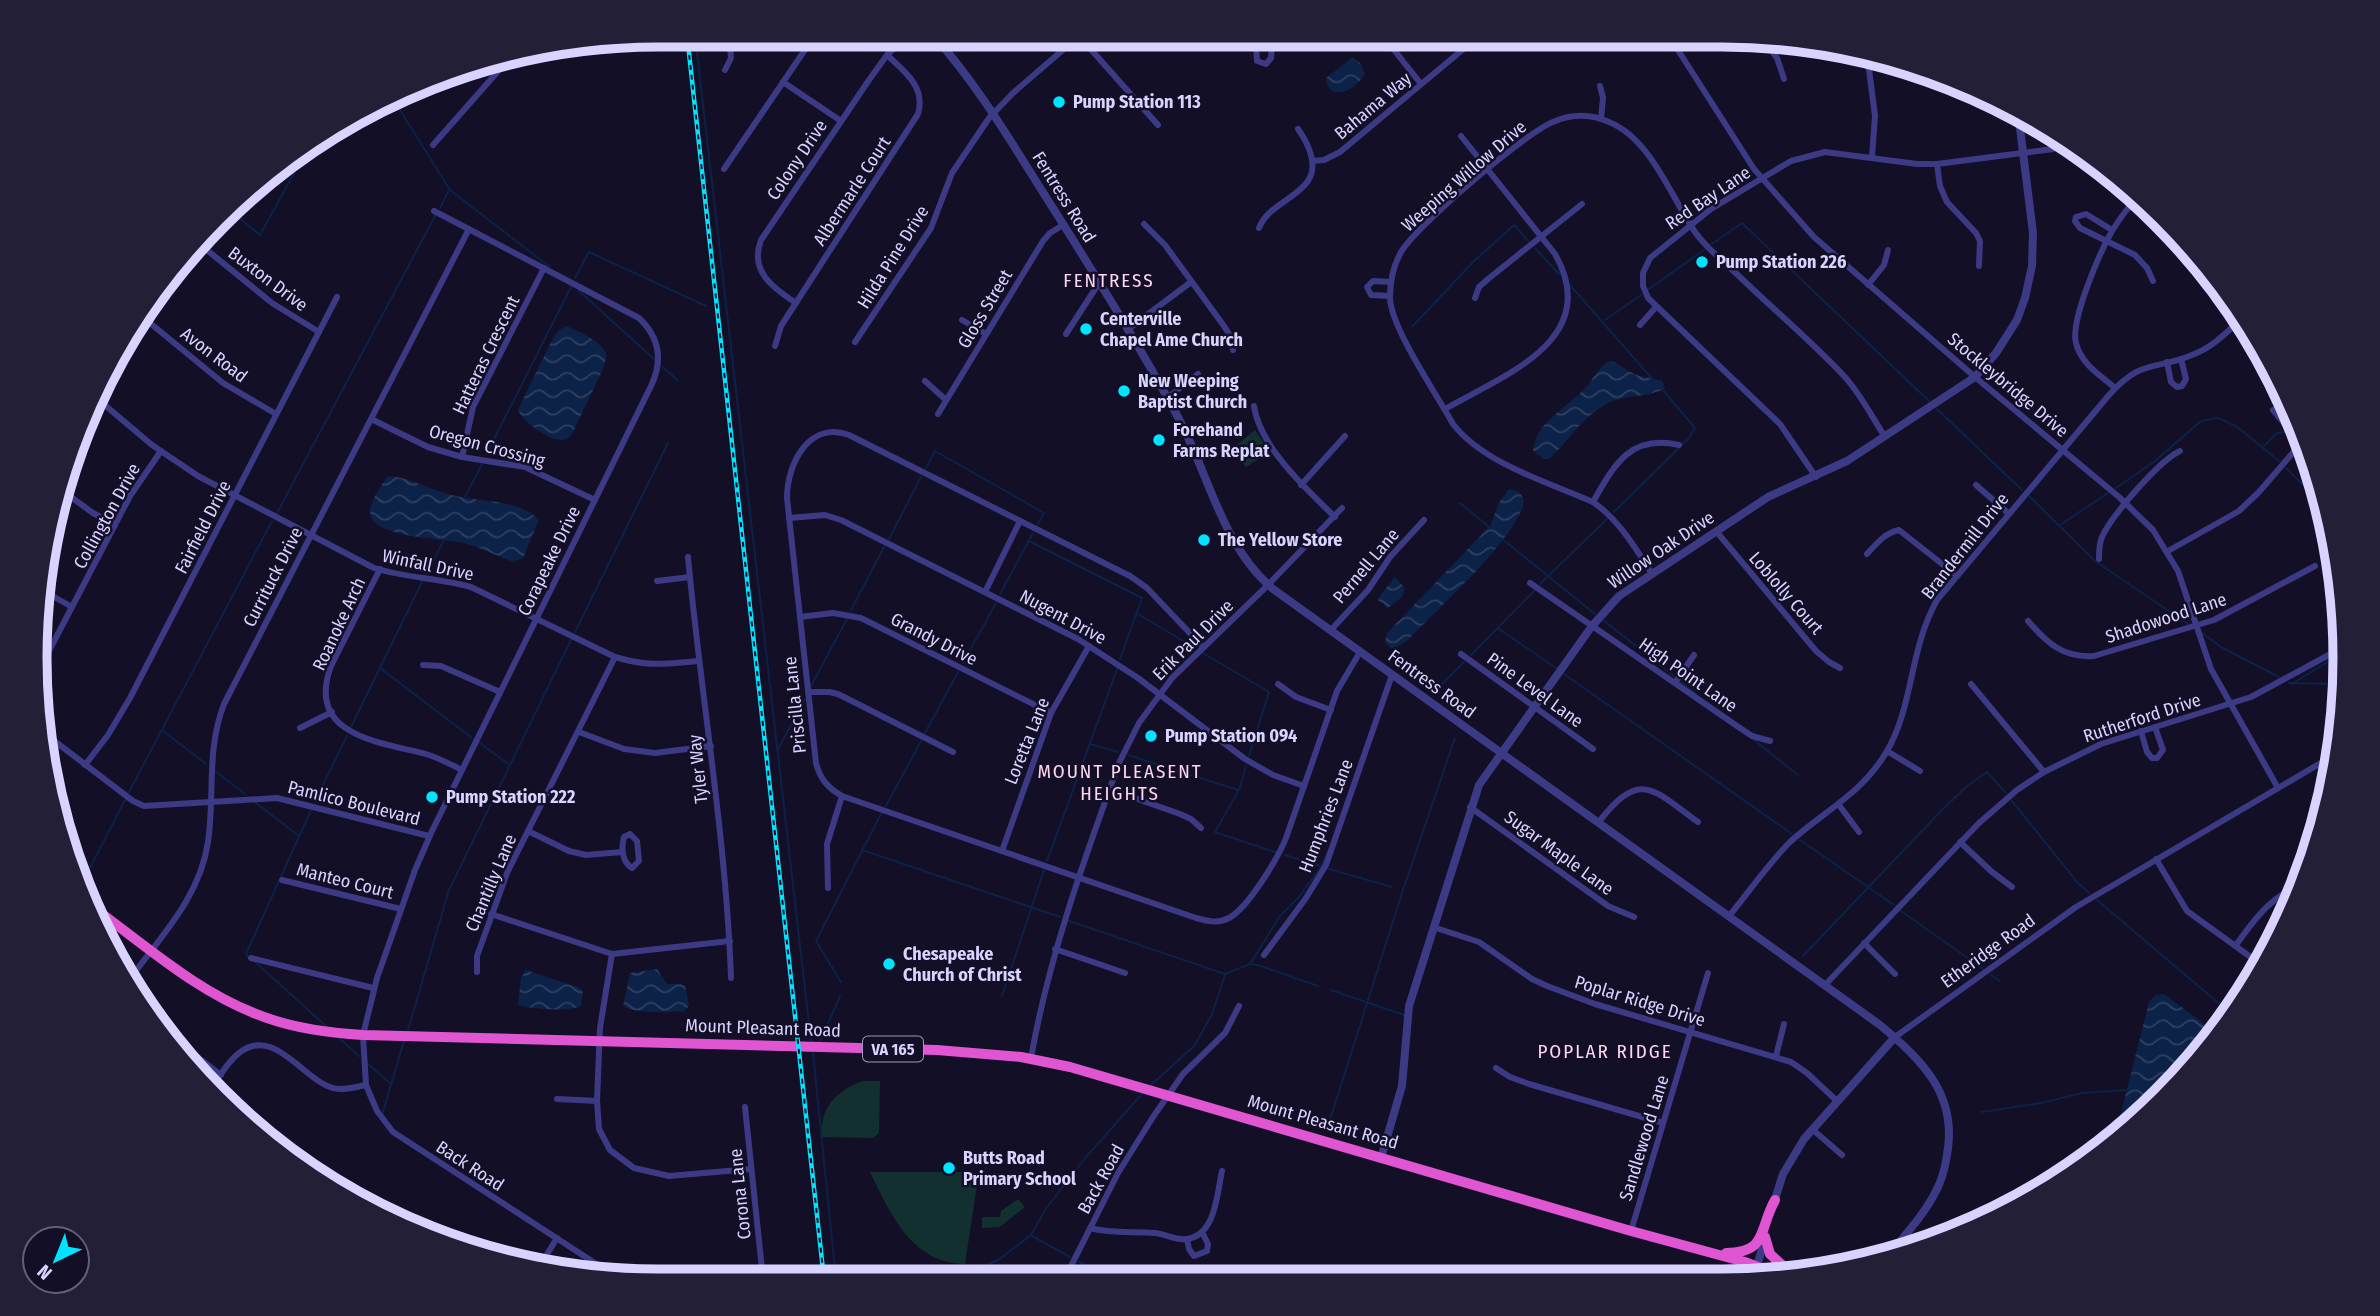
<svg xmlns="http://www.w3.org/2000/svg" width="2380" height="1316" font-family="'Fira Sans Condensed',sans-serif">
<defs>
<pattern id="water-waves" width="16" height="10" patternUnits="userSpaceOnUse" patternTransform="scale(1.75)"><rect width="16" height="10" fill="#0c2248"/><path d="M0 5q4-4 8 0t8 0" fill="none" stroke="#2f4163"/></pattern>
</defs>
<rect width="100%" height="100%" fill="#130f26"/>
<g fill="#12302f">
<polygon points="1255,430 1270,452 1246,467 1233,448"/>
<path d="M 863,1081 L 880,1081 L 879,1133 L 873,1138 L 822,1137 C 819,1108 837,1090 863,1081 Z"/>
<path d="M 870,1172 L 973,1172 L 978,1179 L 965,1264 C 911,1263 890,1213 870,1172 Z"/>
<polygon points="1018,1199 1025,1207 1000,1227 982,1228 982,1217 1000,1217 1001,1211"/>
</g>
<g fill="url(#water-waves)">
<path d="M 1352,58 L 1360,63 L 1365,74 C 1358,85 1345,96 1332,91 L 1327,85 L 1326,78 Z"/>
<path d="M 567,326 C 581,333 600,340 607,355 L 603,369 L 574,430 C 571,435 569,440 562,440 C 550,441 521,421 518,409 L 554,336 L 559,330 Z"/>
<path d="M 1609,361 L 1614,362 L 1636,375 L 1662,381 L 1665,388 C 1650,398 1624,394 1606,404 C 1583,416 1568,442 1549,459 L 1544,459 L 1533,451 C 1534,423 1570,406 1586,387 C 1594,378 1598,368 1609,361 Z"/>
<path d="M 390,476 C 411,478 431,490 452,495 C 478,502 520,499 539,520 L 523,558 L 513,562 C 497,556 480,547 463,543 C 442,538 380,538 371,517 C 366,505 381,487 387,477 Z"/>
<path d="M 1509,489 L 1519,492 C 1523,497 1525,500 1523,506 C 1510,545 1436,610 1406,642 L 1392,649 L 1385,643 L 1387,633 L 1491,525 L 1498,504 Z"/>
<polygon points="1395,577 1405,588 1402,597 1388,608 1378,600 1379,597"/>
<path d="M 657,969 L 667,984 L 681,984 L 685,986 L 689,1005 L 685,1011 C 670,1012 634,1014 623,1006 L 630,973 Z"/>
<path d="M 526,970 L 580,988 L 583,992 L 581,1006 C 569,1012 532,1009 518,1005 L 521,978 Z"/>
<polygon points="2164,994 2214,1031 2163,1098 2115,1137 2149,1002 2156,995"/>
</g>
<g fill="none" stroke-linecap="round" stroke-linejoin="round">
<g stroke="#0c2248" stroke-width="2">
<polyline points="695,35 811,1041"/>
<polyline points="395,102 450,190 550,267"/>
<polyline points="440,208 449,190"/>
<polyline points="233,213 260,235 308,148"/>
<polyline points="1712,244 1742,223 1929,401"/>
<polyline points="1535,248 1559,274"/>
<polyline points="575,278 589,252 706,306"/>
<polyline points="1570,285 1654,381"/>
<polyline points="1649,289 1704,250"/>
<polyline points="578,290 655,360"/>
<polyline points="1605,320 1641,295"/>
<polyline points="1413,326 1473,262 1514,225 1528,241"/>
<polyline points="663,367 678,381"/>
<polyline points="1937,409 2022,490"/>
<polyline points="2264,446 2277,433 2288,432"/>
<polyline points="486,455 571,287"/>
<polyline points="926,468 935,451 1044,513 1038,524"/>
<polyline points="2286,468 2325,507"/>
<polyline points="2116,488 2155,461 2201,421 2218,418 2236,426 2279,461"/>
<polyline points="2029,496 2095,561 2188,624"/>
<polyline points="465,497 482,464"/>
<polyline points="1460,503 1489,527"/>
<polyline points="1614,512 1689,438 1695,428 1663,390"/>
<polyline points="277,513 435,216"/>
<polyline points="2060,525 2108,493"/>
<polyline points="1501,538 1595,614"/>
<polyline points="889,539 921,477"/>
<polyline points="1029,541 1142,598 1120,659"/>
<polyline points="427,573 444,540"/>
<polyline points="1540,584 1607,519"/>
<polyline points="1000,594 1033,533"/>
<polyline points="851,610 884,547"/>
<polyline points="1138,614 1195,648"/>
<polyline points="1603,620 1674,676"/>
<polyline points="1499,629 1556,668"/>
<polyline points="575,632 668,443"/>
<polyline points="2202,633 2221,647 2279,677"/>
<polyline points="1203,653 1269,692 1249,756"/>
<polyline points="1471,655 1534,591"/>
<polyline points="963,663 996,603"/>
<polyline points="380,668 472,738"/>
<polyline points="1564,674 1792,834"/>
<polyline points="1681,682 1695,693"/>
<polyline points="2289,683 2341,684"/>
<polyline points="2292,684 2343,652"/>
<polyline points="811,686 847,619"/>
<polyline points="1435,691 1464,662"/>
<polyline points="351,727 422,582"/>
<polyline points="162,730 206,764"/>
<polyline points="925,733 958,672"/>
<polyline points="1754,740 1798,775"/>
<polyline points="480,743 508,764"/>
<polyline points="1090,744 1118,752"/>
<polyline points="778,749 805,699"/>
<polyline points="1128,755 1238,790"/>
<polyline points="1246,766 1239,790 1215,832 1275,852"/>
<polyline points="215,771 245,794"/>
<polyline points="129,792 272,521"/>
<polyline points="315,801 347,736"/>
<polyline points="2012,801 2077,882 2089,893"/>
<polyline points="256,803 299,836"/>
<polyline points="886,806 921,741"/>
<polyline points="1800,840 1894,905"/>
<polyline points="862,850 1060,917"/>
<polyline points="1285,855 1320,866"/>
<polyline points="1047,861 1117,669"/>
<polyline points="1329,869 1392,887"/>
<polyline points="80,887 125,800"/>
<polyline points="2097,900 2229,1012"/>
<polyline points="1901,911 1983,969"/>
<polyline points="1069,921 1225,974 1250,964 1258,965 1318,986"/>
<polyline points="1803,956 1941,811 1967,786 1987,772 2006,793"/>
<polyline points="249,958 246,954 311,810"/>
<polyline points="254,961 326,1026"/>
<polyline points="1250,964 1280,916 1298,898 1321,867 1328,851"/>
<polyline points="1991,975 2000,981"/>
<polyline points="841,982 816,941 881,814"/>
<polyline points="1331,990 1404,1015"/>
<polyline points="1002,996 1044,870"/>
<polyline points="408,1030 449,890 571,640"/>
<polyline points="339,1038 359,1056"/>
<polyline points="820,1042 840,996"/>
<polyline points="813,1053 836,1279"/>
<polyline points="368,1064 391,1084"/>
<polyline points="1150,1086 1195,1045 1212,1014 1225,975"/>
<polyline points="1982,1112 2041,1103 2082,1093 2126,1090"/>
<polyline points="382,1115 404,1041"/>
<polyline points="1328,1126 1403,890 1455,738"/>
<polyline points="1032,1236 1070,1257"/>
<polyline points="1079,1262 1110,1278"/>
<polyline points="960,1279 1001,1258 1031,1235 1045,1210 1087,1156 1142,1094"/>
</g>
<g stroke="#3d3a85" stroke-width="6">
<polyline points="1079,36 1158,125"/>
<path d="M 1198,36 C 1228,48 1265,51 1295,36"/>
<polyline points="1383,36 1421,84"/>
<polyline points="1669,36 1754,169 1814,237 1975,377 2119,497 2153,530 2178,571 2211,669 2278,788"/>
<polyline points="1761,36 1777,58 1784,79"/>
<polyline points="1256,46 1257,61 1266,64 1271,58 1272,44"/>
<polyline points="1772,51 1783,44"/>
<polyline points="1867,54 1875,116 1872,157"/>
<polyline points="725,70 731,58 729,35"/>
<polyline points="783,82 841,121"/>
<polyline points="1600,86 1603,98 1601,119"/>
<polyline points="433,145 508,60"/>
<polyline points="1313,161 1324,160 1340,152 1479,36"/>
<polyline points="1937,164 1940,186 1947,202 1976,233 1980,241 1979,266"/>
<polyline points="724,169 815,35"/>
<path d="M 434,211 L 639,318 C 660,338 663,361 651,386 L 432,831 L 415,870 L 377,978 L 363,1035 L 366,1085 L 377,1111 L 393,1132 L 621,1280"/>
<polyline points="1144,224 1165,245 1224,326 1229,334 1233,350"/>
<path d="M 1259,228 C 1271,196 1327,195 1309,149 C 1306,141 1303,136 1298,129"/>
<polyline points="2112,230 2086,214 2076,217 2075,221 2080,228 2135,255 2147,268 2153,281"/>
<polyline points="202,246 272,303 319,332"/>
<polyline points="1868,285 1884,265 1888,250"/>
<polyline points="1390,296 1371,295 1367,287 1373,281 1391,282"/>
<polyline points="1475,298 1479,287 1488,279 1582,204"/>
<path d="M 796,303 C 773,288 749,271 761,240 L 869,80 L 887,55 L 908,35"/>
<polyline points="139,314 223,383 276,414"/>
<polyline points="962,320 986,334"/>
<polyline points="1640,325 1656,307"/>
<polyline points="1127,330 1191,282"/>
<polyline points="1066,334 1099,283"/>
<polyline points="855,342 931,228 952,173 989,118 1013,93 1079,36"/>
<path d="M 775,346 L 781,326 L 918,114 C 926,87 905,72 887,55"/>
<polyline points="2167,362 2171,382 2177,387 2182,386 2186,379 2181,359"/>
<polyline points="925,381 946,400"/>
<path d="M 2115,388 C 2100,375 2081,364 2076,343 C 2070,321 2100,252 2112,231 C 2120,218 2129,206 2139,196"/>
<polyline points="1167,398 1198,374"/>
<path d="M 100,401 L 152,445 L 198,476 L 374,568 C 406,578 439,578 471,587 L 615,657 C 649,667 664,664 698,661"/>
<path d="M 1254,406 C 1260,447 1306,489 1335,517"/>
<path d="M 1445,409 C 1502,376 1604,340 1555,254 L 1461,136"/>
<polyline points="2273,410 2283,422 2302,440"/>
<polyline points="938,414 1043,241 1050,233 1063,225"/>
<polyline points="371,419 428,447 462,457 525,467 595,500"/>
<polyline points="462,457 473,407 544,268"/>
<polyline points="1816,477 1780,424 1648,298 1643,286 1643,273 1650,258 1711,209 1791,161 1825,152 1917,164 1937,164 2053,149 2068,144"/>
<polyline points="1301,485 1345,436"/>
<polyline points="1976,485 2008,513"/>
<polyline points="60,489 93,513 115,525"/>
<path d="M 1593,502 C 1614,465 1630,434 1679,445"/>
<polyline points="789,518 825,515 841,520 1078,639 1138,678 1245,759 1273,775 1304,786"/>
<polyline points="1716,531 1816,651 1829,662 1840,668"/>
<polyline points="2168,551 2239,511 2259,492 2303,441"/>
<path d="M 1867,554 C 1877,543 1885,533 1899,530 L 1956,575"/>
<path d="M 688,557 C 701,697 726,837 731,978"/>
<path d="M 2099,559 C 2099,551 2099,544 2102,537 C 2112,515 2159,461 2180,451"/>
<path d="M 380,569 L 331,666 C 305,736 380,742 426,754 C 439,758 450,764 462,770"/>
<path d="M 1651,572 C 1634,546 1619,520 1593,502 C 1548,482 1484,464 1453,424 C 1437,395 1391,328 1390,298 C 1390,282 1393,266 1401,252 C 1416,226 1525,133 1553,122 C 1571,114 1591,114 1609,122 C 1651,139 1671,197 1695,232 C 1707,249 1725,263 1740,277 C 1774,310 1811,341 1844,376 C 1860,393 1872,417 1885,437"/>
<polyline points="657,581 690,577"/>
<polyline points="1530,583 1737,726 1752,736 1770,741"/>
<polyline points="985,592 1020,521"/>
<polyline points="47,593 72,607"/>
<polyline points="800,617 833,613 861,618 1051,713"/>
<path d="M 2028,621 C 2047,643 2063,658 2094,656 L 2214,620 L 2315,566"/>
<polyline points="1330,631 1368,590 1390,557 1424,520"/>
<path d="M 1203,647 L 1147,588 L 1130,576 L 849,435 C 809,420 787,464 787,498 L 816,763 C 820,779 828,788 842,796 L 1196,918 C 1207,921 1218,924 1229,918 C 1248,908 1278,858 1286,838 L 1337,691 L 1360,652"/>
<polyline points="1461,654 1593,749"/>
<polyline points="423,665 441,666 500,692"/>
<polyline points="39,670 130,496 161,451"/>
<polyline points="1675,683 1694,655"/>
<polyline points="1278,684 1296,697 1331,710"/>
<polyline points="1971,684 2044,772"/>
<polyline points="808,692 829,692 838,694 953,752"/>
<polyline points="300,728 332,712"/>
<polyline points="2141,731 2147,752 2152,758 2157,758 2163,750 2155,727"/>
<polyline points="579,732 624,749 655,753 711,746"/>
<polyline points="44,733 133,801 144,806 277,798 429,836"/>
<polyline points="1887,751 1920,771"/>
<polyline points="85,765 108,735 130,698 337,297"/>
<polyline points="1109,789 1180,814 1191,819 1201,828"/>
<polyline points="1839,805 1859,832"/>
<polyline points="1470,807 1608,906 1634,917"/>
<path d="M 1598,823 C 1640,769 1651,788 1698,822"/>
<polyline points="528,831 569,851 586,855 622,852"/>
<path d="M 630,834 L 637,841 L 639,861 L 632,868 C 622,862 621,848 624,837 Z"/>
<polyline points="1960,842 1992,872 2012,887"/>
<polyline points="1002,851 1051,713 1089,646"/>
<polyline points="2156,859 2187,911 2263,966"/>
<polyline points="282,880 401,909"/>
<polyline points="828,888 827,844 842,796"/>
<polyline points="491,914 612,954 730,941"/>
<path d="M 1729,916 C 1749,892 1768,864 1790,842 C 1825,810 1862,794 1887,751 C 1914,704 1909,650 1937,600 L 2109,395 C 2142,358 2154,371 2192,355 C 2212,348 2226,333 2241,319"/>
<polyline points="1433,927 1479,942 1532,979 1547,986 1595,1004 1791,1062 1807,1073 1837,1101"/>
<polyline points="1864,943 1895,974"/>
<path d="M 2236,945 C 2254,920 2269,898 2299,886"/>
<polyline points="1055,949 1125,973"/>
<polyline points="612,954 600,1028 597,1101 599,1129 610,1150 634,1168 669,1176 751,1169"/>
<polyline points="1264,955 1306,898 1326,865 1392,675"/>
<polyline points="251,958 373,988"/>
<polyline points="477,972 477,956 507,873 615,657"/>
<path d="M 132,976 C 163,934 200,896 208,842 C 215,794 206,751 224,704 L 469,229"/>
<polyline points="1825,985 1979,823 2017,790 2044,772 2101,744 2251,697 2336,651"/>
<polyline points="168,1034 221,1075"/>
<polyline points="1895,1037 2076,907 2336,754"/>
<polyline points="1776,1056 1784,1024"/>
<path d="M 1031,1058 C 1049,956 1084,860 1119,763 L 1139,723 L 1172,678 L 1268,585 L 1342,508"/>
<polyline points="1496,1068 1510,1077 1529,1084 1663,1123"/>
<path d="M 212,1087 C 220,1076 228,1061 239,1053 C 274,1025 303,1080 333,1088 C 343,1091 355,1087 366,1085"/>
<polyline points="557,1099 597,1101"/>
<polyline points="745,1107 763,1279"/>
<polyline points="1812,1129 1842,1155"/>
<path d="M 1090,1228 C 1112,1234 1133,1231 1155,1233 C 1166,1234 1176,1241 1187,1239 C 1216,1235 1217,1193 1222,1171"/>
<polyline points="1631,1231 1708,973"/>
<polyline points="1187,1239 1189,1249 1194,1256 1207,1251 1208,1244 1202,1232"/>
<polyline points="541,1264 557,1238"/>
<polyline points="1065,1278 1118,1173 1153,1117 1183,1074 1225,1033 1239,1006"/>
</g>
<g stroke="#3d3a85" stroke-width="8">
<path d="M 933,35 C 979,86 1014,147 1051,205 C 1095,275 1140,346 1179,419 C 1209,475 1222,546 1273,589 L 1880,1025 C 1923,1061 1958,1095 1947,1155 C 1945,1168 1942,1180 1936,1191 C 1924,1215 1905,1235 1888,1256"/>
<polyline points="1381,1158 1402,1086 1409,1006 1479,785 1592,626 1619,596 1768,497 1847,461 1975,377 1996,353 2017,320 2025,298 2032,266 2033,233 2018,112"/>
<polyline points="1774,1202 1783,1174 1804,1139 1895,1037"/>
<polyline points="1757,1266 1765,1239"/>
</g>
<g stroke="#e055d1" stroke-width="10">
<path d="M 86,902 C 143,943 199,995 267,1018 C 298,1029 331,1033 363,1035 L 937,1050 L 1021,1057 L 1070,1067 L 1631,1231 L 1745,1262 L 1781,1276"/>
<polyline points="1765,1237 1770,1254 1794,1276"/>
<path d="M 1726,1253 C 1768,1252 1758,1231 1775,1200"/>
</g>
<g stroke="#00e5ff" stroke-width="4.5">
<polyline id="rail" points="687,35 824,1279"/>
</g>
<use href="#rail" stroke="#130f26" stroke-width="2" stroke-dasharray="5" stroke-linecap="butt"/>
</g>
<g fill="#00e5ff" stroke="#130f26" stroke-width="2.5">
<circle cx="1059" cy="102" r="7"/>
<circle cx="1702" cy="262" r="7"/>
<circle cx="1086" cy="329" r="7"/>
<circle cx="1124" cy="391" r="7"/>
<circle cx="1159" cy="440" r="7"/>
<circle cx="1204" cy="540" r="7"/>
<circle cx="1151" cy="736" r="7"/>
<circle cx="432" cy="797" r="7"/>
<circle cx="889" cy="964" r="7"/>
<circle cx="949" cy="1168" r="7"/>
</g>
<g text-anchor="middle" stroke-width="5" stroke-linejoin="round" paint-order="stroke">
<rect fill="#130f26" stroke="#9e99be" stroke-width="2" x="863" y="1036.5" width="60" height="25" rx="5"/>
<g font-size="16" font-weight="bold" fill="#d9d4ff">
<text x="893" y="1055">VA 165</text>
</g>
<g font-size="18" font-weight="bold" fill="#d9d4ff" stroke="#130f26" text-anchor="start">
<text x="1073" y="108">Pump Station 113</text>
<text x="1716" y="268">Pump Station 226</text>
<text x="1100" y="325">Centerville<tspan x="1100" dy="21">Chapel Ame Church</tspan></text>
<text x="1138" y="387">New Weeping<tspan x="1138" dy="21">Baptist Church</tspan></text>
<text x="1173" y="436">Forehand<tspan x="1173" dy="21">Farms Replat</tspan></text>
<text x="1218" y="546">The Yellow Store</text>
<text x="1165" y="742">Pump Station 094</text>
<text x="446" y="803">Pump Station 222</text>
<text x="903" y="960">Chesapeake<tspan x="903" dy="21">Church of Christ</tspan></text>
<text x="963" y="1164">Butts Road<tspan x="963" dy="21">Primary School</tspan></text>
</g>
<g font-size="18" fill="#d9d4ff" stroke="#130f26">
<text transform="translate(1373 106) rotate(-40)" y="6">Bahama Way</text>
<text transform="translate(797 160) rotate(-56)" y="6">Colony Drive</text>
<text transform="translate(1464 176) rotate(-41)" y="6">Weeping Willow Drive</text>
<text transform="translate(852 191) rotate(-57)" y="6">Albermarle Court</text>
<text transform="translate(1064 197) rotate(58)" y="6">Fentress Road</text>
<text transform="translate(1708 198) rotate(-34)" y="6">Red Bay Lane</text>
<text transform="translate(893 257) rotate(-58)" y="6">Hilda Pine Drive</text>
<text transform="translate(268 279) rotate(37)" y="6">Buxton Drive</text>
<text transform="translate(985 309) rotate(-59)" y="6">Gloss Street</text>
<text transform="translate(214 355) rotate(37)" y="6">Avon Road</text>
<text transform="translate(486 355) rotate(-64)" y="6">Hatteras Crescent</text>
<text transform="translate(2008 385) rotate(40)" y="6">Stockleybridge Drive</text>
<text transform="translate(487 446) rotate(15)" y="6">Oregon Crossing</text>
<text transform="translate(107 516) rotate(-61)" y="6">Collington Drive</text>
<text transform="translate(203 527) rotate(-63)" y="6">Fairfield Drive</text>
<text transform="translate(1965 546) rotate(-52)" y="6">Brandermill Drive</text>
<text transform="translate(1661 550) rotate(-34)" y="6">Willow Oak Drive</text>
<text transform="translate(549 561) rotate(-64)" y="6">Corapeake Drive</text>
<text transform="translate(428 565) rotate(12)" y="6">Winfall Drive</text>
<text transform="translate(1366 566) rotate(-50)" y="6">Pernell Lane</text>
<text transform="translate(273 577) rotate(-63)" y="6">Currituck Drive</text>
<text transform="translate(1786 593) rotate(49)" y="6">Loblolly Court</text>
<text transform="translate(1063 617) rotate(28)" y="6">Nugent Drive</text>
<text transform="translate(2166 618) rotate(-18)" y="6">Shadowood Lane</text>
<text transform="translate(339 624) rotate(-65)" y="6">Roanoke Arch</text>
<text transform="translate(934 639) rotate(27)" y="6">Grandy Drive</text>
<text transform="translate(1193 640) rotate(-45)" y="6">Erik Paul Drive</text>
<text transform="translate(1688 675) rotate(35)" y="6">High Point Lane</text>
<text transform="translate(1432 684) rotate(36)" y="6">Fentress Road</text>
<text transform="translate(1535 690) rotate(36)" y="6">Pine Level Lane</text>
<text transform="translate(795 705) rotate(-96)" y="6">Priscilla Lane</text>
<text transform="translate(2142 718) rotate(-18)" y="6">Rutherford Drive</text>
<text transform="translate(1027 741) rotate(-68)" y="6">Loretta Lane</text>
<text transform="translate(698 769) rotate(-96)" y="6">Tyler Way</text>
<text transform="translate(354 803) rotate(14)" y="6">Pamlico Boulevard</text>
<text transform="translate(1326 816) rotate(-69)" y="6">Humphries Lane</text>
<text transform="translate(1559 853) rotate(36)" y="6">Sugar Maple Lane</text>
<text transform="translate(345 881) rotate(14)" y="6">Manteo Court</text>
<text transform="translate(491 883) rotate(-67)" y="6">Chantilly Lane</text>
<text transform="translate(1988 951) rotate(-36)" y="6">Etheridge Road</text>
<text transform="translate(1640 1001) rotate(17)" y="6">Poplar Ridge Drive</text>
<text transform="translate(763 1028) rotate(2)" y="6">Mount Pleasant Road</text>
<text transform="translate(1323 1122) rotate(16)" y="6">Mount Pleasant Road</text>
<text transform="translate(1644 1138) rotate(-73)" y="6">Sandlewood Lane</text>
<text transform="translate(470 1166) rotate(33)" y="6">Back Road</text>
<text transform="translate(1101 1179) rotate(-61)" y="6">Back Road</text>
<text transform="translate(740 1194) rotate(-96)" y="6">Corona Lane</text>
</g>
<g font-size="19" letter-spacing="2" fill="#ffd6f0" stroke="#130f26">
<text x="1109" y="287">FENTRESS</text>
<text x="1120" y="778">MOUNT PLEASENT<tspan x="1120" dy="22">HEIGHTS</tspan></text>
<text x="1605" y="1058">POPLAR RIDGE</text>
</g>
</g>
<path d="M0 0H2380V1316H0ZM658 47H1722A611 611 0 0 1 2333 658V658A611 611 0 0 1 1722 1269H658A611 611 0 0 1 47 658V658A611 611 0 0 1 658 47Z" fill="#231f37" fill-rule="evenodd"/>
<path fill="none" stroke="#d9d4ff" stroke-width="9" d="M658 47H1722A611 611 0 0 1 2333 658V658A611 611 0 0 1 1722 1269H658A611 611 0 0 1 47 658V658A611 611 0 0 1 658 47Z"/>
<g transform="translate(56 1260) rotate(223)"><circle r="33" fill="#130f26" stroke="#625e7d" stroke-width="2"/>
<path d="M0-5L12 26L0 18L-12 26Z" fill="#00e5ff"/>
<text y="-10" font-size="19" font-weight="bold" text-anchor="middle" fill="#d9d4ff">N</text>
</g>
</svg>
